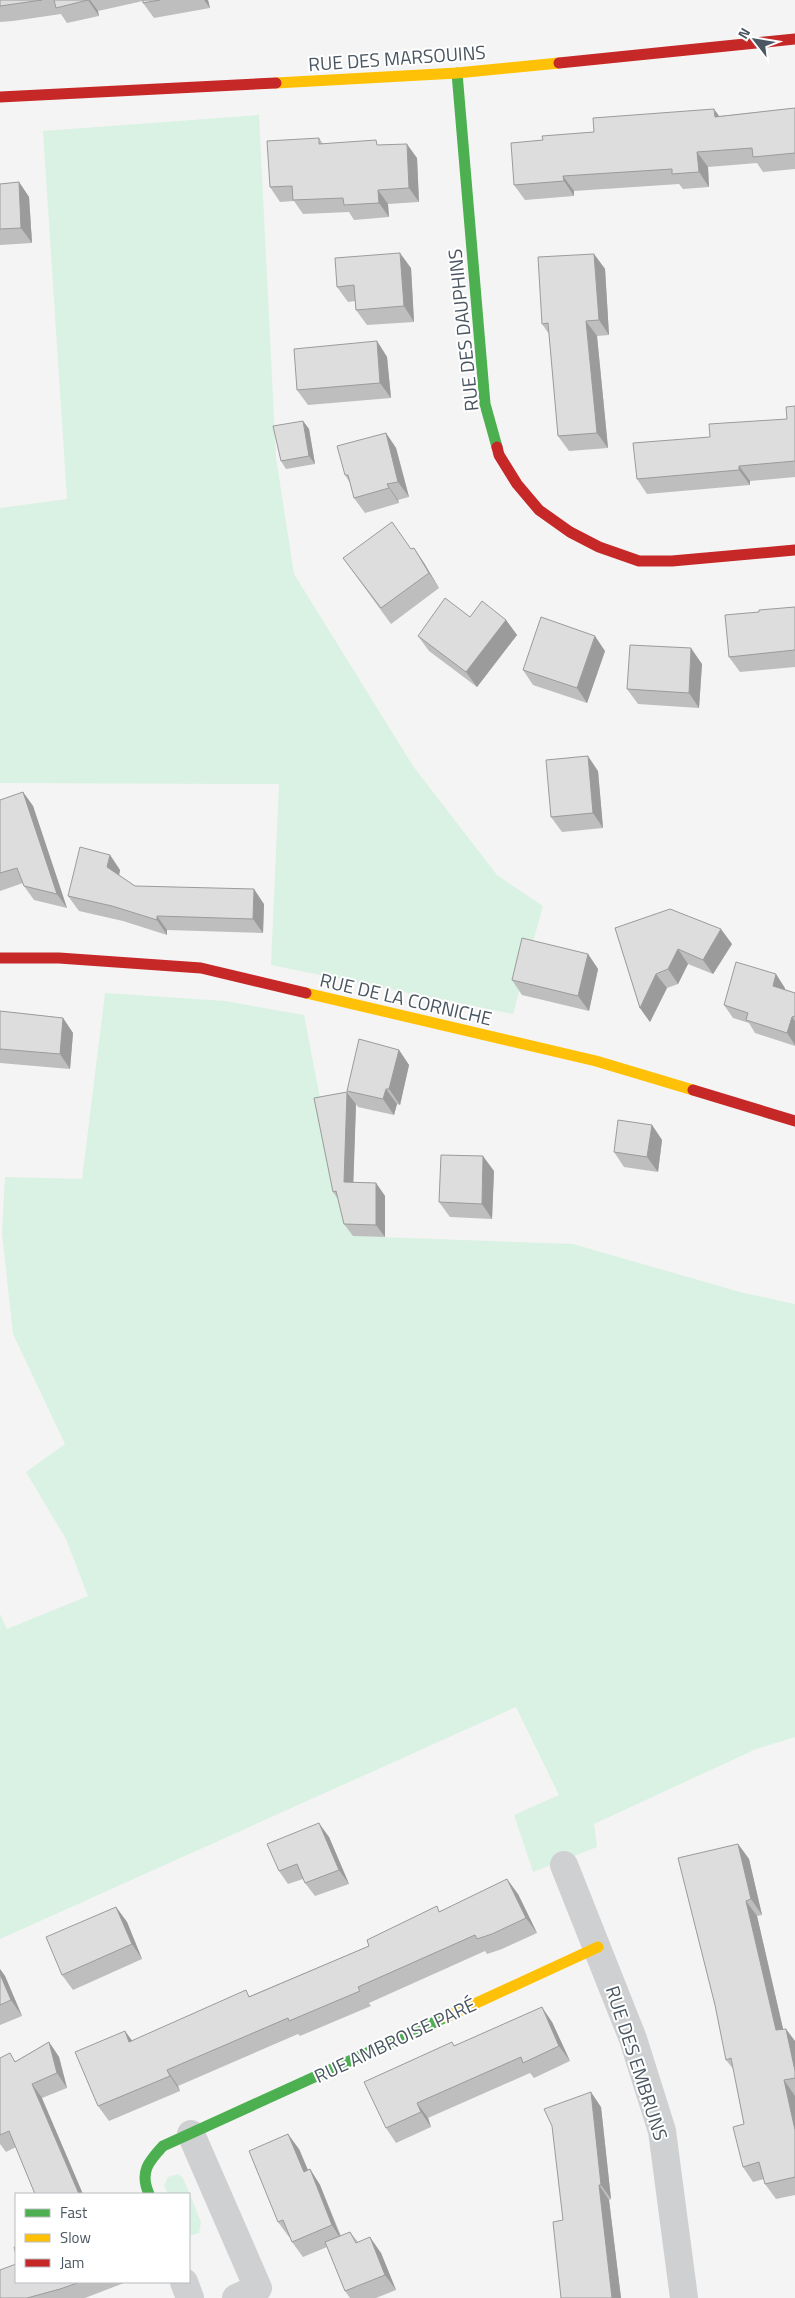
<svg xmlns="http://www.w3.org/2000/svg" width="795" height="2298" font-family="'Titillium Web',sans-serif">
<rect width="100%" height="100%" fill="#f4f4f4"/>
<g fill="#d9f2e3">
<polygon points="259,115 276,458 294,574 413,766 497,875 543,906 513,1014 271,965 279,784 0,783 0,508 67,499 43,131"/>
<polygon points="105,993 225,1001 304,1015 331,1155 353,1236 573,1244 740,1292 795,1304 795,1737 756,1749 594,1824 597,1847 533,1872 514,1815 559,1795 516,1707 0,1939 0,1614 7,1629 88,1596 66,1539 26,1472 65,1444 13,1334 2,1233 5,1177 82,1179"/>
<polygon points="178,2174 183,2178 201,2222 199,2233 189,2236 189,2194 168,2194 164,2186 168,2177"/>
</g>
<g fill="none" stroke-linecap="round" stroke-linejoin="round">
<g stroke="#ced0d2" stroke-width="28">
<polyline points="564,1865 633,2039 662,2131 684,2298"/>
<polyline points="191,2134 258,2288 236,2298"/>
<polyline points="184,2282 190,2298"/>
</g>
<g stroke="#4caf50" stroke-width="11">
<polyline points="457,73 485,404 497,447"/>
<path d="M 149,2194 C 139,2172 149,2161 163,2146 L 446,2017"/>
</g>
<g stroke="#ffc107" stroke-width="11">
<polyline points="276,83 457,73 559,63"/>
<polyline points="306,993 596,1061 693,1090"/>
<polyline points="446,2017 598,1947"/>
</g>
<g stroke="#c62828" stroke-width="11">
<polyline points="559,63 795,39"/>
<polyline points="0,97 276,83"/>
<polyline points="497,447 499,455 517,484 539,510 570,532 599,547 639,561 672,561 795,550"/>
<polyline points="0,958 59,958 201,968 306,993"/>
<polyline points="693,1090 795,1121"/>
</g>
</g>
<g fill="#bebebf">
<polygon points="0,0 208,0 210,8 154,18 143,3 143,1 98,11 99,16 67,23 61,14 13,21 0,22"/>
<polygon points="795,108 795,169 763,172 757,163 708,167 709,187 683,189 679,184 574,191 574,196 525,200 514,185 543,140 594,132 720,116"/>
<polygon points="319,138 323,144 379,145 417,158 419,202 388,204 389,217 354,220 349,212 303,214 294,201 280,202 270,187"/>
<polygon points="19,182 29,197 32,243 0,245 0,184"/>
<polygon points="594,254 605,269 609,335 597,336 608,448 569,451 558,436 549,334 542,324"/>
<polygon points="411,268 414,322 367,325 356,310 355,301 348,302 337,287"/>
<polygon points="377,341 387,357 391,398 308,405 297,390"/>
<polygon points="795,406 795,477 750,481 750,485 647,494 637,479 710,437 787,419"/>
<polygon points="303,421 309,429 315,464 286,469 281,461"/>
<polygon points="386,433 396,448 409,497 398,500 399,503 365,513 354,498 350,483 345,475"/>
<polygon points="414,548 424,563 439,588 391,624 343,558 411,549"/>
<polygon points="795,607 795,667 740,672 729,657 759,612"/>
<polygon points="470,617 506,620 517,635 477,687 429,651 418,636"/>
<polygon points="605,651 587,703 533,685 523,670"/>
<polygon points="702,664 699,708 638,704 627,689"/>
<polygon points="598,771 603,828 562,832 551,817"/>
<polygon points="23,792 33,806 67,908 34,900 24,886 23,883 0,891 0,800"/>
<polygon points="110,855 120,870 119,875 135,886 264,904 263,933 167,930 167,935 123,921 79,911 68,896"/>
<polygon points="615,928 732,944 713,974 688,964 678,984 667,988 650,1022 640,1008"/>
<polygon points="588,954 598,969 589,1011 522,995 512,980"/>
<polygon points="785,988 785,989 795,993 795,1046 755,1033 749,1023 733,1018 724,1005"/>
<polygon points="0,1011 63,1018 73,1033 70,1069 0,1063"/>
<polygon points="399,1050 409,1065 400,1105 397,1104 394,1115 358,1107 347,1091"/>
<polygon points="347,1092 356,1104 353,1182 376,1183 385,1196 385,1237 353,1236 344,1224 338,1199 333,1192"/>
<polygon points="652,1125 662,1140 658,1172 624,1167 614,1152"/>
<polygon points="494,1171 492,1219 450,1217 439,1202"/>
<polygon points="329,1837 349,1884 315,1896 305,1883 303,1879 288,1884 279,1871"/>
<polygon points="738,1844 749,1859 762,1915 757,1916 783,2029 795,2041 795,2195 776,2199 765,2184 764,2179 753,2182 743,2167 744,2124 734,2070 726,2060"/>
<polygon points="518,1894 537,1933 502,1949 487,1954 485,1951 369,2003 371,2006 300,2036 298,2034 178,2086 180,2091 109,2121 98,2106 125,2031 132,2041 250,1996 369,1946 440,1911"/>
<polygon points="116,1907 127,1922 142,1959 73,1990 62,1975"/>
<polygon points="0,1969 5,1976 22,2016 0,2025"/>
<polygon points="552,2022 570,2061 534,2078 530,2073 428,2118 431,2127 396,2143 386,2128 455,2045"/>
<polygon points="49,2042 59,2057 67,2088 42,2098 16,2147 6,2152 0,2144 0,2058 16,2061"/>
<polygon points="601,2107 611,2199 609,2200 621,2298 563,2220"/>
<polygon points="299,2149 308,2170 310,2169 320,2185 341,2236 350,2232 358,2242 381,2253 396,2290 376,2298 350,2298 345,2291 327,2247 303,2257 292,2242 290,2237 289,2237 278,2222"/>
<polygon points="16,2282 123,2282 124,2283 85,2298 0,2298"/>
</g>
<g fill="#9b9b9b">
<polygon points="88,0 90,0 98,11 99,16"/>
<polygon points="204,0 208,0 210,8"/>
<polygon points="714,109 725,124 715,117"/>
<polygon points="407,144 417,158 419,202 409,188"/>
<polygon points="697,152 708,167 709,187 699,172"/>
<polygon points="563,176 574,191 574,196 564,181"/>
<polygon points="19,182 29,197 32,243 21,228"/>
<polygon points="378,190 388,204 389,217 379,203"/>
<polygon points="400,253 411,268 414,322 404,306"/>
<polygon points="594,254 605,269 609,335 599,320"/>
<polygon points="586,321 597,336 608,448 597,433"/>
<polygon points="377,341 387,357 391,398 380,383"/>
<polygon points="303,421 309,429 315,464 309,456"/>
<polygon points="386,433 396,448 409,497 398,482"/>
<polygon points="739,466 750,481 750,485 739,470"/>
<polygon points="387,484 398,500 399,503 389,488"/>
<polygon points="414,548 424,563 439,588 429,573"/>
<polygon points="506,620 517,635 477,687 466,672"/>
<polygon points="595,636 605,651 587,703 577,688"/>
<polygon points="691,648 702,664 699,708 689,693"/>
<polygon points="588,756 598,771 603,828 593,813"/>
<polygon points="23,792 33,806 67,908 57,894"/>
<polygon points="110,855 120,870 118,882 107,867"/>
<polygon points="254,889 264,904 263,933 253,919"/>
<polygon points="157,916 167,930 167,935 157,920"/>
<polygon points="721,929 732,944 713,974 703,960"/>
<polygon points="678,949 688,964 678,984 668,969"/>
<polygon points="588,954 598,969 589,1011 578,996"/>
<polygon points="656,974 667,988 650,1022 640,1008"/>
<polygon points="776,974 785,988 782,999 773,986"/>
<polygon points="792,1017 795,1021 795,1045 787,1033"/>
<polygon points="63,1018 73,1033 70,1069 60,1054"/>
<polygon points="399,1050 409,1065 400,1105 389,1089"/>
<polygon points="386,1089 397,1104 394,1115 383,1099"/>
<polygon points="347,1092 356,1104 353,1194 344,1182"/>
<polygon points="652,1125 662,1140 658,1172 647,1157"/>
<polygon points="483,1156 494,1171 492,1219 482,1204"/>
<polygon points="376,1183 385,1196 385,1237 376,1225"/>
<polygon points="319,1823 329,1837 349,1884 339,1870"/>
<polygon points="738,1844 749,1859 762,1915 751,1899"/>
<polygon points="507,1879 518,1894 537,1933 526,1918"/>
<polygon points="746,1901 757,1916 787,2046 776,2030"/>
<polygon points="116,1907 127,1922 142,1959 132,1944"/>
<polygon points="0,1969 5,1976 22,2016 11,2000 0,1974"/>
<polygon points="542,2007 552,2022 570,2061 559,2046"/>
<polygon points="786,2029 795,2041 795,2071"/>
<polygon points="125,2031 136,2046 129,2042"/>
<polygon points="49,2042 59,2057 67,2088 57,2073"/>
<polygon points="167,2070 178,2086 180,2091 170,2076"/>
<polygon points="784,2080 795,2096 795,2130"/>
<polygon points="32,2084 42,2098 83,2194 79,2194"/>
<polygon points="591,2092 601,2107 611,2199 601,2185"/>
<polygon points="417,2103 428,2118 431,2127 421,2112"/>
<polygon points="288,2134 299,2149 315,2187 304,2172"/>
<polygon points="310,2169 320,2185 342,2241 332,2225"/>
<polygon points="599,2185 609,2200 621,2298 612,2298"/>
<polygon points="370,2237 381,2253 396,2290 385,2275"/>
</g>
<g fill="#ddddde" stroke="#9b9b9b">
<polygon points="0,0 42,0 0,6"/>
<polygon points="54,0 88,0 56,8"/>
<polygon points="143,0 160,0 143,3"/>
<polygon points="795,108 795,153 753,157 752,148 697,152 699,172 672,174 672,169 563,176 564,181 514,185 511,143 543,140 542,136 594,132 593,118 714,109 715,117"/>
<polygon points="319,138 319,144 376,140 377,145 407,144 409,188 378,190 379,203 344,205 343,198 293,200 292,186 270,187 267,141"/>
<polygon points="19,182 21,228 0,229 0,184"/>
<polygon points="400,253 404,306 356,310 354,285 337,287 335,258"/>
<polygon points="594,254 599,320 586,321 597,433 558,436 548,323 542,324 538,257"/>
<polygon points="377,341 380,383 297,390 294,349"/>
<polygon points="795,406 795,461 739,466 739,470 637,479 633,443 710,437 709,424 787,419 786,407"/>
<polygon points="303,421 309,456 281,461 273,426"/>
<polygon points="386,433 398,482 387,484 389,488 354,498 348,475 345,475 337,446"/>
<polygon points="392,522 411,549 414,548 429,573 381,608 343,558"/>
<polygon points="445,598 470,617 482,601 506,620 466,672 418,636"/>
<polygon points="795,607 795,650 729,657 725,615 759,612 759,610"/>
<polygon points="541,617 595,636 577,688 523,670"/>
<polygon points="630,645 691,648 689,693 627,689"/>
<polygon points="588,756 593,813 551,817 546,760"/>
<polygon points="23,792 57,894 24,886 17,868 0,873 0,800"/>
<polygon points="80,847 110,855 107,867 135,886 254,889 253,919 157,916 157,920 112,906 68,896"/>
<polygon points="670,909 721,929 703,960 678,949 668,969 656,974 640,1008 615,928"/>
<polygon points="522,938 588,954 578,996 512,980"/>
<polygon points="736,962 776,974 773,986 795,993 795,1016 792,1017 787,1033 746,1020 748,1013 724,1005"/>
<polygon points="0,1011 63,1018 60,1054 0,1049"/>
<polygon points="359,1039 399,1050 389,1089 386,1089 383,1099 347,1091"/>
<polygon points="347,1092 344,1182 376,1183 376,1225 344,1224 336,1191 333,1192 314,1098"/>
<polygon points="618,1120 652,1125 647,1157 614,1152"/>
<polygon points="441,1155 483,1156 482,1204 439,1202"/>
<polygon points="319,1823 339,1870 305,1883 297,1864 279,1871 267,1844"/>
<polygon points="738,1844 751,1899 746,1901 776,2030 786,2029 795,2071 795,2078 784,2080 795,2130 795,2177 765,2184 759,2162 743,2167 733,2127 744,2124 731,2058 726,2060 715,2005 678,1858"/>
<polygon points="507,1879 526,1918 492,1934 477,1939 475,1935 358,1987 360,1991 289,2021 288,2018 167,2070 170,2076 98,2106 75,2052 125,2031 129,2042 246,1990 249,1997 369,1946 367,1940 437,1906 439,1912"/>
<polygon points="116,1907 132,1944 62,1975 46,1937"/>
<polygon points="0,1974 11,2000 0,2005"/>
<polygon points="542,2007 559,2046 523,2063 521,2057 417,2103 421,2112 386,2128 364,2082 452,2042 454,2046"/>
<polygon points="49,2042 57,2073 32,2084 79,2194 35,2194 9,2131 0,2135 0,2058 10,2053 15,2062"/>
<polygon points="591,2092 601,2185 599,2185 612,2298 561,2298 553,2222 563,2220 552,2126 544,2109"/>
<polygon points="288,2134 304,2172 310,2169 332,2225 292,2242 283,2220 278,2222 249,2151"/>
<polygon points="350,2232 356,2243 370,2237 385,2275 345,2291 325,2242"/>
<polygon points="14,2247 16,2247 16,2255"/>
<polygon points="16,2264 16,2282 80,2282 60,2289 27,2298 0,2298 0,2270"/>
</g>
<g text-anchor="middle" stroke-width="4" stroke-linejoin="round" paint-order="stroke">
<g font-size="19" fill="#4a5661" stroke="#fff">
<text transform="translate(397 58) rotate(-4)" y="7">RUE DES MARSOUINS</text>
<text transform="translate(463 330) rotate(-96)" y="7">RUE DES DAUPHINS</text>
<text transform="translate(406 999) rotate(13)" y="7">RUE DE LA CORNICHE</text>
<text transform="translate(395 2040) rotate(-25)" y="7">RUE AMBROISE PARÉ</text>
<text transform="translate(637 2063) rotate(72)" y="7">RUE DES EMBRUNS</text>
</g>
</g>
<rect x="15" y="2193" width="175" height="90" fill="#ffffff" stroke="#b7bbc0"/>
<rect x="25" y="2209" width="25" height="8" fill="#4caf50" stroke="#b7bbc0"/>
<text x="60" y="2218" font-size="15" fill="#4a5661">Fast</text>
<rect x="25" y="2234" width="25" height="8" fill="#ffc107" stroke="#b7bbc0"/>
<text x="60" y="2243" font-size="15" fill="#4a5661">Slow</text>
<rect x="25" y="2259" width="25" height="8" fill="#c62828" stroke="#b7bbc0"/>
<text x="60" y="2268" font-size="15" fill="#4a5661">Jam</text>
<g transform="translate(755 40) rotate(301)" stroke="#ffffff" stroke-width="4" paint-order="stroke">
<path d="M0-4L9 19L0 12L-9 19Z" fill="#4a5661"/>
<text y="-8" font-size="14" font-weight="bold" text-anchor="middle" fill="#4a5661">N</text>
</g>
</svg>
